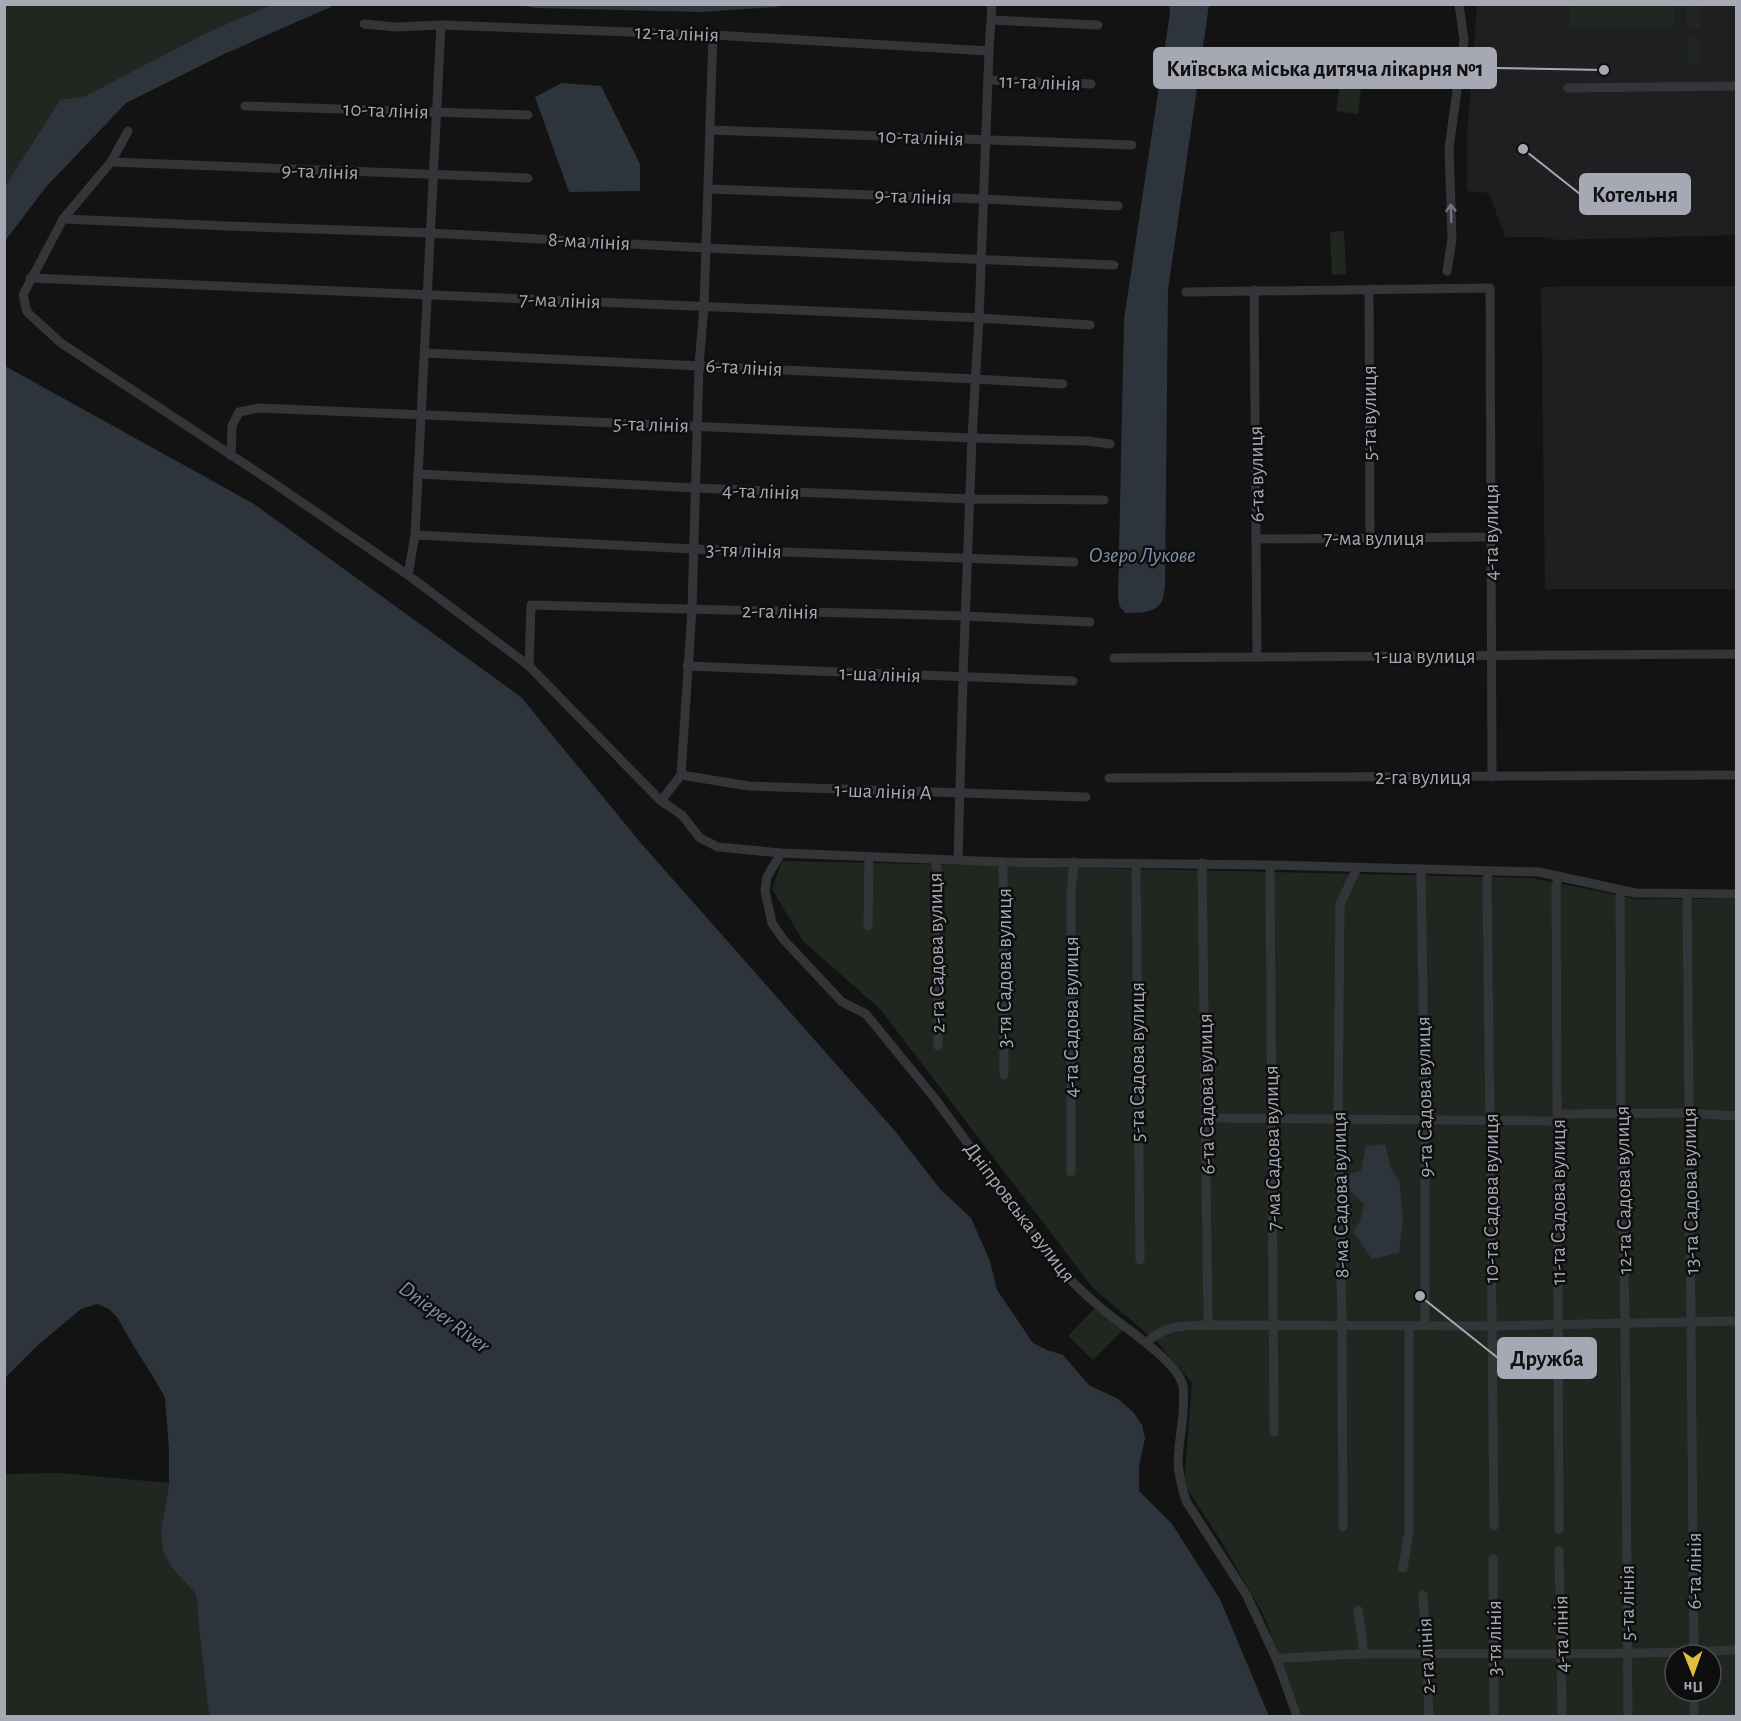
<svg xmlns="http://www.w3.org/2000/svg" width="1741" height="1721" font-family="'Alegreya Sans',sans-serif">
<rect width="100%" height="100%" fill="#131314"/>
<g fill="#1f1f21">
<polygon points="1477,5 1736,5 1736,235 1558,240 1543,237 1505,237 1489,193 1467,191 1467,136"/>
<polygon points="1585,286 1736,286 1736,589 1545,589 1541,287"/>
</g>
<g fill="#202721" fill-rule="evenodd">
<polygon points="4,5 274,5 206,33 85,96 60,100 5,186"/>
<rect x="1570" y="5" width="104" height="23"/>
<rect x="1687" y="5" width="13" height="23"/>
<polygon points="1687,37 1699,37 1700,64 1688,64"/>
<polygon points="1341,77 1362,80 1358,114 1336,111"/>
<polygon points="1344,231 1346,274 1332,275 1330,232"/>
<path d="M 782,861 L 1532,878 L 1637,899 L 1736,899 L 1736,1716 L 1302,1716 L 1263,1614 L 1223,1544 L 1184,1484 L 1192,1383 L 1156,1341 L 1093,1288 L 881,1010 L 803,941 L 772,889 ZM 1675,1655 L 1711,1655 L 1711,1691 L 1675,1691 Z"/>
<polygon points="1096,1307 1123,1330 1093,1360 1068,1336"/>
<polygon points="60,1473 169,1483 161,1531 172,1568 195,1593 198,1606 198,1618 209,1716 5,1716 4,1474"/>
</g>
<g fill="#2d343c">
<polygon points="274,4 335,5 222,55 126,103 46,187 5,241 5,186 60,100 85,96 206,33"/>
<polygon points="520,5 786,5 776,7 701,12 536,8"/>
<path d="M 1169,5 L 1209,5 L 1168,290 L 1165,586 C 1164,590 1164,597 1162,601 C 1155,614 1138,613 1125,613 L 1119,605 L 1118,596 L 1124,319 L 1170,13 Z"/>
<polygon points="562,83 601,86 640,164 640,191 569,192 535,97"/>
<polygon points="5,366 254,504 521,697 640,842 895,1131 940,1189 971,1218 990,1261 997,1290 1033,1343 1047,1350 1063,1355 1089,1385 1118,1399 1133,1412 1142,1425 1145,1438 1139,1467 1139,1491 1172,1524 1220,1599 1269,1716 209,1716 198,1618 198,1606 195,1593 172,1568 163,1550 161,1531 169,1483 169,1451 165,1398 155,1380 133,1345 117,1317 109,1309 97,1304 81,1309 38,1345 5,1378"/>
<polygon points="1385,1144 1391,1169 1399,1180 1403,1218 1399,1253 1372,1259 1353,1232 1360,1221 1364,1204 1349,1190 1346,1176 1361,1170 1366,1146"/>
</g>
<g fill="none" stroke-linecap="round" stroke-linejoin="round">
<g stroke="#343539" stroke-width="9">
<polyline points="992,20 1098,25"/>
<polyline points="364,24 396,27 441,25 713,35 989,51"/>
<polyline points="988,80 1091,84"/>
<polyline points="1568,88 1736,86"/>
<polyline points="245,106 528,115"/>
<polyline points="711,130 1132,145"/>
<polyline points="128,131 111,162 63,219 23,295 27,312 61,343 275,484 408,575 529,666 661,801 682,815 700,838 718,847 781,853 1003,862 1270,865 1539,872 1635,893 1736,894"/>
<polyline points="111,162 528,178"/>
<polyline points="708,189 983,199 1118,206"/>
<polyline points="63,219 227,226 430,233 705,248 1114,265"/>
<polyline points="1447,271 1452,239 1449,148 1464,40 1459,4"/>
<polyline points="30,278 979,318 1090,325"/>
<polyline points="1369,289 1370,537"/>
<polyline points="1254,290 1257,657"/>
<polyline points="1186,292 1490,288 1492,777"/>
<polyline points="425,353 976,379 1063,384"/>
<polyline points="231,456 232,426 239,412 259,408 972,438 1088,441 1110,444"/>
<polyline points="418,474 696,488 970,499 1104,500"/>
<polyline points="415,535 694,549 1074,562"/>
<polyline points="1257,539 1491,537"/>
<polyline points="408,575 415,535 441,25"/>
<polyline points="1114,658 1736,654"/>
<polyline points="529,666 531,605 965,616 1090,622"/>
<polyline points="687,666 1073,681"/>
<polyline points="681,775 749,786 1086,797"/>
<polyline points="1109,778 1736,775"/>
<polyline points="661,801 681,775 692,609 699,365 704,306 713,35"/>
<path d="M 781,853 L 767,877 L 765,891 L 772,923 L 783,939 L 842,1002 L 866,1014 L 936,1100 L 1055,1263 C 1069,1279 1084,1294 1101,1308 C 1120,1325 1180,1362 1183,1387 C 1186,1412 1179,1436 1178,1460 C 1178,1474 1182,1488 1186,1501 L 1246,1594 L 1276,1658 L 1297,1716"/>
<polyline points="935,859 937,871 938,1046"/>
<polyline points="958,860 963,677 972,438 979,318 989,51 992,4"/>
<polyline points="1003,862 1004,1075"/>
<polyline points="1136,863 1140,1260"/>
<polyline points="1202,863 1208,1325"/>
<polyline points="1270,865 1274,1432"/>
<polyline points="1421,869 1425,1120 1425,1325"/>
<path d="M 1488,871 L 1487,883 C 1491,1097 1491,1312 1494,1526"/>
<polyline points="1620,890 1621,1114 1625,1323 1628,1716"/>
<polyline points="1687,894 1694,1655"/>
<polyline points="868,926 869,857"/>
<polyline points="1207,1118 1558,1121 1558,1114 1689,1113 1736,1116"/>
<polyline points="1071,1172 1071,891 1074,862"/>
<path d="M 1146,1343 C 1166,1324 1183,1326 1208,1325 L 1491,1326 L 1736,1321"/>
<polyline points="1343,1527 1342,1325 1338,1119 1340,904 1357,868"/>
<polyline points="1559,1529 1556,885 1559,876"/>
<polyline points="1559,1551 1562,1716"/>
<polyline points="1493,1559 1494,1716"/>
<polyline points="1403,1568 1409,1532 1409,1325"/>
<polyline points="1423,1595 1429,1716"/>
<polyline points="1358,1610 1364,1654"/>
<path d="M 1276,1658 C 1306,1658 1337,1654 1367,1654 C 1490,1653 1613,1656 1736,1650"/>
<polyline points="1694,1716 1694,1691"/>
</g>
</g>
<defs><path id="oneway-shaft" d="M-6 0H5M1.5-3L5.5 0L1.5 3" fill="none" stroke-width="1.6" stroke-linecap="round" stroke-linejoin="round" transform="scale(1.5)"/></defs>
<use stroke="#73747d" href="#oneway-shaft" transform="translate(1451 213) rotate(-92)"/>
<g text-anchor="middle" stroke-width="5" stroke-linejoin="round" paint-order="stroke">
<g font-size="21" fill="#a6a8b4" stroke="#0e0e0f">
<text transform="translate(677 33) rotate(2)" y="7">12-та лінія</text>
<text transform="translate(1040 82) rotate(2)" y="7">11-та лінія</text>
<text transform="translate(386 110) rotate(2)" y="7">10-та лінія</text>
<text transform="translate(921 137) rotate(2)" y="7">10-та лінія</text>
<text transform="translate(320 171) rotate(2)" y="7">9-та лінія</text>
<text transform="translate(913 196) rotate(2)" y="7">9-та лінія</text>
<text transform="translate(589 241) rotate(3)" y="7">8-ма лінія</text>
<text transform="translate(560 300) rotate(2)" y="7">7-ма лінія</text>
<text transform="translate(744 367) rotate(3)" y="7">6-та лінія</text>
<text transform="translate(1369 413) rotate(-90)" y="7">5-та вулиця</text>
<text transform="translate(651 424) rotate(2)" y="7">5-та лінія</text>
<text transform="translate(1256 474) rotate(-91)" y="7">6-та вулиця</text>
<text transform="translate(761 491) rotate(2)" y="7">4-та лінія</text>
<text transform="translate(1491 532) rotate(-90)" y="7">4-та вулиця</text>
<text x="1374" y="545">7-ма вулиця</text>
<text transform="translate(744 550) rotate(2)" y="7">3-тя лінія</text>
<text transform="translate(780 611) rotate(1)" y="7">2-га лінія</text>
<text x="1425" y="663">1-ша вулиця</text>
<text transform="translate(880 674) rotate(2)" y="7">1-ша лінія</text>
<text x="1423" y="784">2-га вулиця</text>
<text transform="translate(883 791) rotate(2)" y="7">1-ша лінія А</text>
<text transform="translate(936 953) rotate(-91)" y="7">2-га Садова вулиця</text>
<text transform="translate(1004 968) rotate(-90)" y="7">3-тя Садова вулиця</text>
<text transform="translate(1071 1017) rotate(-90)" y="7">4-та Садова вулиця</text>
<text transform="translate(1137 1062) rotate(-90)" y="7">5-та Садова вулиця</text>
<text transform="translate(1206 1094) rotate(-91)" y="7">6-та Садова вулиця</text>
<text transform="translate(1424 1097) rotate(-91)" y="7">9-та Садова вулиця</text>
<text transform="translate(1272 1148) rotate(-91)" y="7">7-ма Садова вулиця</text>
<text transform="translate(1623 1190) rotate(-91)" y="7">12-та Садова вулиця</text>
<text transform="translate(1690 1191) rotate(-91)" y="7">13-та Садова вулиця</text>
<text transform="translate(1340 1195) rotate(-91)" y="7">8-ма Садова вулиця</text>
<text transform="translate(1491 1198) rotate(-90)" y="7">10-та Садова вулиця</text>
<text transform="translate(1558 1202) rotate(-90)" y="7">11-та Садова вулиця</text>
<text transform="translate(1020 1212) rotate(53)" y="7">Дніпровська вулиця</text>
<text transform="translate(1694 1571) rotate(-90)" y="7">6-та лінія</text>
<text transform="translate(1627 1603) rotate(-90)" y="7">5-та лінія</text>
<text transform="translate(1561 1634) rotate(-91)" y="7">4-та лінія</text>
<text transform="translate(1494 1638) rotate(-90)" y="7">3-тя лінія</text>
<text transform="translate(1426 1656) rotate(-93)" y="7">2-га лінія</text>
</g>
<g font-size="22" font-style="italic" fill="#7f91ac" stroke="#0e0e0f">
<text x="1142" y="562">Озеро Лукове</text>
<text transform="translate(445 1316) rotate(36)" y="8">Dnieper River</text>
</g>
</g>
<path fill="none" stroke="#a6a8b4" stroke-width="2" d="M1604 70L1496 68M1523 149L1580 194M1420 1296L1498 1358"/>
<g fill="#a6a8b4" stroke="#0e0e0f" stroke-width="2">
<circle cx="1604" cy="70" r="6"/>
<circle cx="1523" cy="149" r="6"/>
<circle cx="1420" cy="1296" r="6"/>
</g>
<g fill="#a6a8b4" stroke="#a6a8b4" stroke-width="2">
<rect x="1154" y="48" width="342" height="40" rx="6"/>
<rect x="1580" y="174" width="110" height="40" rx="6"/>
<rect x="1498" y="1338" width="98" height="40" rx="6"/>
</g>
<g font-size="22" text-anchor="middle" font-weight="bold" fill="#111">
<text x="1325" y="76">Київська міська дитяча лікарня №1</text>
<text x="1635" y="202">Котельня</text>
<text x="1547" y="1366">Дружба</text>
</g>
<rect width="1741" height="1721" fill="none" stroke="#a6a8b4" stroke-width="12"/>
<g transform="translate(1693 1673) rotate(179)"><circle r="28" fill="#0e0e0f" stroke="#4b4c51" stroke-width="1.5"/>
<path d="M0-4.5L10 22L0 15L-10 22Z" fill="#e1c03e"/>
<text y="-9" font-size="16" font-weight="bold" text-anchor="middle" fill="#a6a8b4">Пн</text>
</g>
</svg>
